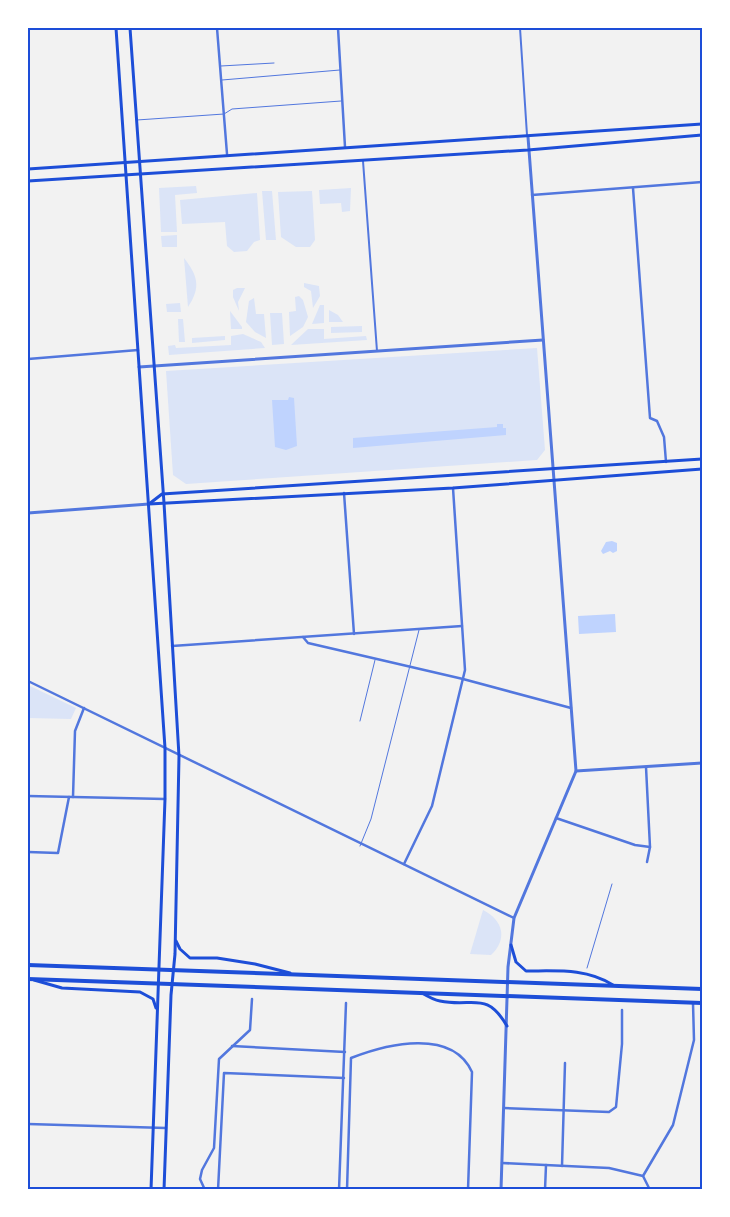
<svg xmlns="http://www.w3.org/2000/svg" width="730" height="1217" font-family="'Fira Sans Condensed',sans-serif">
<rect width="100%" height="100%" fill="#f2f2f2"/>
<g fill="#dbe4f7">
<polygon points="196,186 197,193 175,195 177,232 161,232 159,188"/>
<polygon points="351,188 350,211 342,212 341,203 320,204 319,190"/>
<polygon points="262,191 272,191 276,240 266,240"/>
<polygon points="312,191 315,240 310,247 296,247 281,237 278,192"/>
<polygon points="257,193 260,240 254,242 247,251 234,252 227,246 225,222 182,224 180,200"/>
<polygon points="177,235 177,247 162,247 161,236"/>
<path d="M 184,258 C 198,276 201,287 188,307 Z"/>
<polygon points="304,283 319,286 320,296 313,308 311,291 304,287"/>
<polygon points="237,288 245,288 238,302 239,311 233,297 233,290"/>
<polygon points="299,296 303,300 308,317 303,327 290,336 289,312 296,311 295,297"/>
<polygon points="254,298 256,314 264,314 266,338 255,332 246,322 249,301"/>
<polygon points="180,303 181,312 167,312 166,304"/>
<polygon points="320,305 324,305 324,323 312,324"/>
<polygon points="329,310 338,315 343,322 329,322"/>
<polygon points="230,311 242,327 242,329 231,329"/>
<polygon points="270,313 282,313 284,344 272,345"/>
<polygon points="178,319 183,319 185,342 179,342"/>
<polygon points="362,326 362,332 331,333 331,327"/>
<polygon points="308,329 324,329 324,339 366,336 367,340 291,345"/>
<polygon points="243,334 261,342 265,348 169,355 168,346 175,345 176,348 231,345 231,336"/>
<polygon points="225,336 225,340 192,343 192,338"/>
<polygon points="537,348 545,450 537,460 186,484 173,475 166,371"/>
<polygon points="28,685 76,708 71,719 28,718"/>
<path d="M 483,910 C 503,920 508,939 491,955 L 470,954 Z"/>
</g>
<g fill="#bfd3fe">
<polygon points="289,397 294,398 297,446 286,450 275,447 272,400 288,400"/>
<polygon points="497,424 503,424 503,428 506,428 506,435 353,448 353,438 497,427"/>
<polygon points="612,541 617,543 617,551 613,553 610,551 603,554 601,551 606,542"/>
<polygon points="615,614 616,632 579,634 578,616"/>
</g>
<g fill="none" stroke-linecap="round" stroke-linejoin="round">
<g stroke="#5277de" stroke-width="1">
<polyline points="221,66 274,63"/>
<polyline points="222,80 340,70"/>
<polyline points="137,120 224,114 232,109 341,101"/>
<polyline points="360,721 375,660"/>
<polyline points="360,846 371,819 419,630"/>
<polyline points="587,968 612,884"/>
</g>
<g stroke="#5277de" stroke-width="2">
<polyline points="520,28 527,135"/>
<polyline points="363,161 377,351"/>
</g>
<g stroke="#5277de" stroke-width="2.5">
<polyline points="217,28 227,154"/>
<polyline points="338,28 345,147"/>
<polyline points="633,188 650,418 657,421 664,437 666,462"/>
<polyline points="532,195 702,182"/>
<polyline points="28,359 138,350"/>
<polyline points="344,493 354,634"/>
<polyline points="303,637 308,643 463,679 571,708"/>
<polyline points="172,646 462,626"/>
<polyline points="28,681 514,918"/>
<polyline points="646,767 650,847 647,862"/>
<polyline points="28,796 165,799"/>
<polyline points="73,797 75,731 84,708"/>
<polyline points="556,818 635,845 650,847"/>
<polyline points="28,852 58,853 69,797"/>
<polyline points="404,864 432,806 465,670 453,488"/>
<polyline points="232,1046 345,1052"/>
<polyline points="504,1108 609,1112 616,1107 622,1044 622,1010"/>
<polyline points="28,1124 166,1128"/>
<polyline points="502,1163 609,1168 643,1176 650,1190"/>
<polyline points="562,1166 565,1063"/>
<polyline points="643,1176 673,1125 694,1040 693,1003"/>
<polyline points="205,1190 200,1179 202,1170 214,1148 219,1059 250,1030 252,999"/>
<polyline points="218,1190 224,1073 344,1078"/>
<polyline points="339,1190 346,1003"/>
<path d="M 347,1190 L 351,1058 C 387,1044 452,1028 472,1072 L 468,1190"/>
<polyline points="545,1190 546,1165"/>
</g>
<g stroke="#5277de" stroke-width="3">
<polyline points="139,367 543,340"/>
<polyline points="28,513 149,504"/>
<polyline points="576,771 702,763"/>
<polyline points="501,1190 508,967 514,918 576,771 528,137"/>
</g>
<g stroke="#1d4ed8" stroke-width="3">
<polyline points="116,28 165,748 165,799 151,1190"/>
<polyline points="130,28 164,503 179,756 175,954 171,995 164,1190"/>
<path d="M 28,169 C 252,152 478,141 702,124"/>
<polyline points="28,181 528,150 702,135"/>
<polyline points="149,504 162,494 702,459"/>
<polyline points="149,504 453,488 702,469"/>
<polyline points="176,941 180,949 190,958 217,958 255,964 290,973"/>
<path d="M 511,945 L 516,962 L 526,971 C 557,971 586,968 613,985"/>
<polyline points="34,980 62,988 140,992 153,999 156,1008"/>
<path d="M 422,993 C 427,996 434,1000 440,1001 C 473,1008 486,990 507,1026"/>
</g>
<g stroke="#1d4ed8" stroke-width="4">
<polyline points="28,965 702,989"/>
<polyline points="28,979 702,1003"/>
</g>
</g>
<rect width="730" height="1217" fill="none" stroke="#ffffff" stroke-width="58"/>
<rect x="29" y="29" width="672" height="1159" fill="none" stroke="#1d4ed8" stroke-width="2"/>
</svg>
